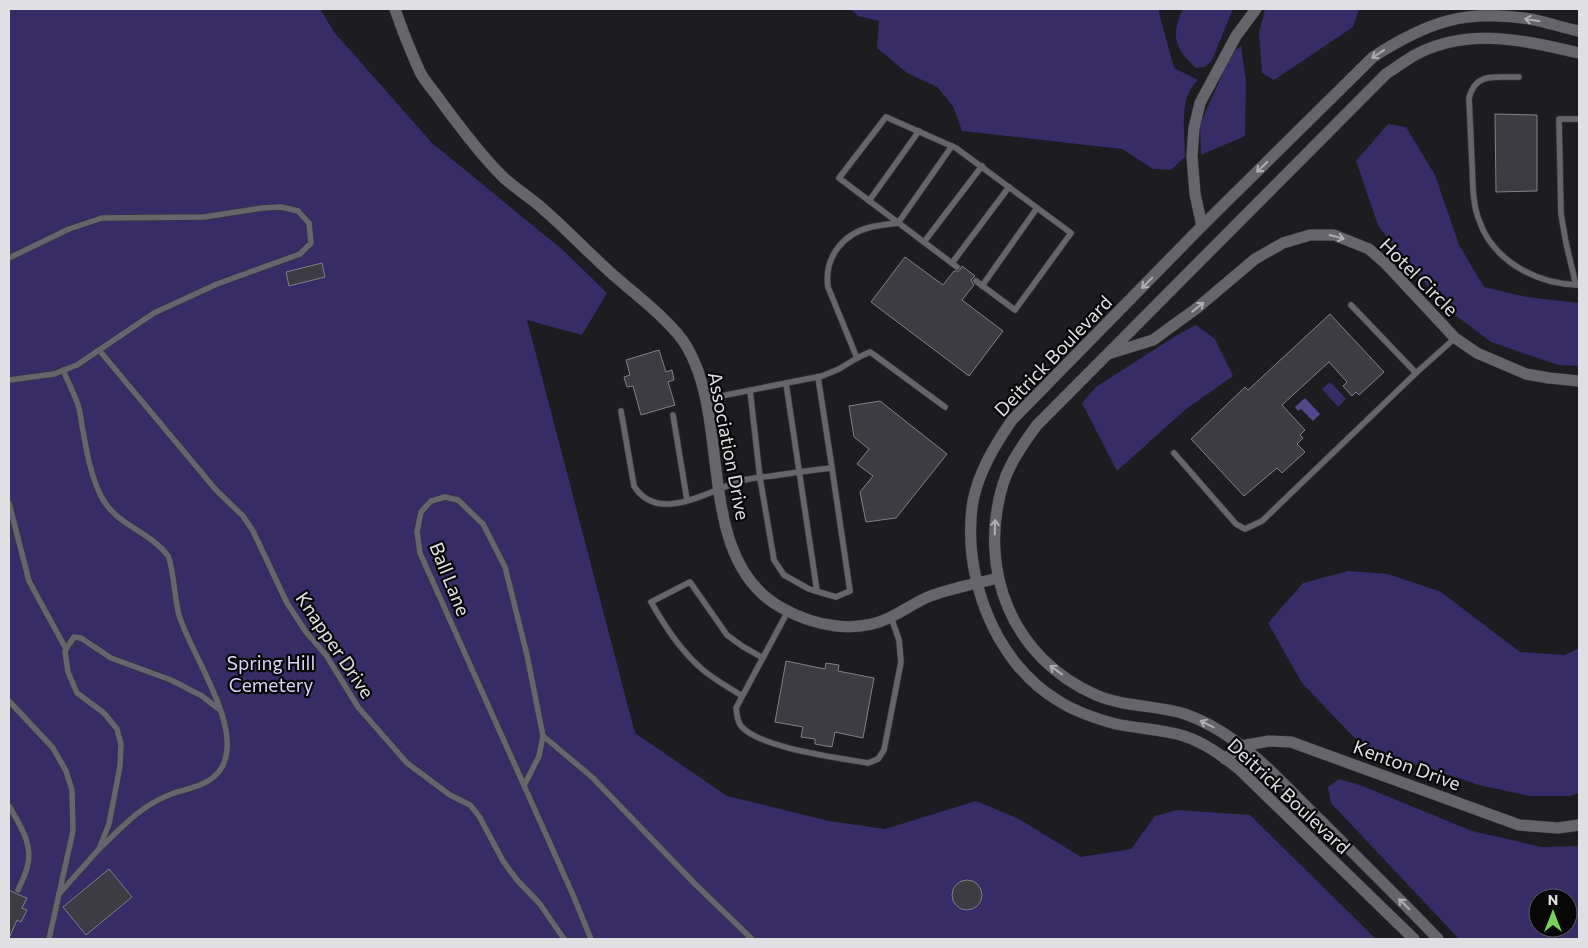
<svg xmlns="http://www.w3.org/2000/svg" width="1588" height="948" font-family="Commissioner,sans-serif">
<rect width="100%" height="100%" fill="#1c1c21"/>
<g fill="#372c66" fill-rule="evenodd">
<polygon points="9,9 320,9 334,32 432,143 564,251 607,293 582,335 527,320 635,733 727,796 829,821 885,829 976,801 1019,819 1081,857 1131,849 1155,816 1177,810 1250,815 1376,939 9,939"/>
<path d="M 850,9 L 1159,9 L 1159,13 L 1174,68 L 1198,80 C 1178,97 1185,133 1185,157 L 1171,170 L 1153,169 L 1122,149 L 962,131 L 953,106 L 937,87 L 907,73 L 877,48 L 879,21 L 858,16 Z"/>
<path d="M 1183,9 L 1233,9 L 1212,60 L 1205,67 L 1196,68 C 1175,49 1170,35 1183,9 Z"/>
<polygon points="1265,9 1359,9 1353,27 1274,80 1262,73 1259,33"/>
<polygon points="1241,46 1246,82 1245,136 1201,155 1200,125 1232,52"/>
<polygon points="1388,124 1406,127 1435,175 1459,245 1484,287 1527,297 1579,303 1579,366 1558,365 1491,342 1450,311 1398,253 1378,225 1356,161"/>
<polygon points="1196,325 1215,339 1233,376 1186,409 1117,471 1082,403 1096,387 1177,335"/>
<polygon points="1330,382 1346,399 1338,407 1322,389"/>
<polygon points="1348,571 1388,574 1441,592 1520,652 1565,655 1579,648 1579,793 1571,796 1530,796 1479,785 1434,770 1367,751 1302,683 1268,623 1303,583"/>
<path d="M 1339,779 L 1360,785 L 1472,831 L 1542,847 L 1579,846 L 1579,939 L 1459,939 L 1331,803 L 1328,787 ZM 1538,898 L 1568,898 L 1568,928 L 1538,928 Z"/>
</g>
<polygon fill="#53488a" points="1305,398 1320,414 1313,421 1301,409 1298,411 1295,407"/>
<g fill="#3c3c42" stroke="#818087">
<polygon points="1495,114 1537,115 1537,191 1496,192"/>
<polygon points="905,257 943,285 954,271 959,271 962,266 975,276 971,280 974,285 962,300 1003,331 969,376 871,302"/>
<polygon points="322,263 325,277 289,286 286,272"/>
<polygon points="1330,314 1384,372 1359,395 1356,392 1352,396 1343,386 1347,382 1329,362 1282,405 1305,430 1300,435 1303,438 1297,444 1305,452 1282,473 1277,468 1244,496 1191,439 1245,387 1248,390"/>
<polygon points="659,350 666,372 672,370 674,380 668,382 675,405 641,415 633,386 627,387 624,377 630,375 626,360"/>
<polygon points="880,401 947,454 896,518 866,522 860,492 873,476 857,464 869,449 854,437 849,406"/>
<polygon points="786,661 825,669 826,663 839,665 838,671 874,678 863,738 835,732 832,747 815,744 815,739 801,737 803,727 775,722"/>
<polygon points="109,869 132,897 86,935 63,907"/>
<circle cx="967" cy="895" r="15"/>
<polygon points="9,890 17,894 27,898 22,908 27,910 21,922 17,920 9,938"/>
</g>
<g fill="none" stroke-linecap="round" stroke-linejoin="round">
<g stroke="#37363a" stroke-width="7">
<g id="lane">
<path d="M 1519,77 C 1496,78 1476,71 1469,98 C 1470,120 1471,142 1472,163 C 1473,183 1472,202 1479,220 C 1493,262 1538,284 1579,285"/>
<polyline points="869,201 919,131"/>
<polyline points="924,242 982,166"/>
<polyline points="9,258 69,229 102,218 204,217 262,208 281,207 298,211 309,223 311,243 300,254 217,284 154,313 77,365 54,374 9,380"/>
<polyline points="952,263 1009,187"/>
<polyline points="957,267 839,178 886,117 956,148 1071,233 1015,310 976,281"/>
<polyline points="1576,285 1566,243 1561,214 1559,119 1579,119"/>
<polyline points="982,286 1037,208"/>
<polyline points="1351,305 1416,373"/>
<polyline points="99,350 216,490 243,516 253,531 287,603 306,632 326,655 358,707 407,763 450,795 470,805 479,816 503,861 517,880 540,904 564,939"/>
<path d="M 63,370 C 68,382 74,393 78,405 C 81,413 81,423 83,431 C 87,454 91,476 101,496 C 115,525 150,531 168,556 C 173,565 175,602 179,615 C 191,655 244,727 222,767 C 213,784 191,788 174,793 C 139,806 125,825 99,849"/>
<polyline points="818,377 832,468"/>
<polyline points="786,383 817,591"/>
<polyline points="706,399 822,376 839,369 857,358"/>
<path d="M 945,407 L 873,354 L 870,352 L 857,358 L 828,287 C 824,258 842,234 871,227 C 880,225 889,224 898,223 L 952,146"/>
<path d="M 621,411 L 634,486 C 658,525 710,490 741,481 C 751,478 762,477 772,476 C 792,473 812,470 832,468 L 850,591 L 836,597 L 809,589 L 784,575 L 774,560 L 760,478 L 750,390"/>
<polyline points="673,415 687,500"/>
<polyline points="1174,453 1236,524 1245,529 1262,521 1416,373 1455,338"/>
<polyline points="9,503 29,581 66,649 65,652 68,672 77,693 104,713 117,729 121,744 120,766 109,824 99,849 59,894"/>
<path d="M 788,611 L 736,708 C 737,714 737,721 741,726 C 759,748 840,758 868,763 L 878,759 L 884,750 L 901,662 L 899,640 L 891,617"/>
<polyline points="66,649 74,637 81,638 111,658 171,680 202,696 220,710"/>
<path d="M 742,696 C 730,688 715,680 703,670 C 681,651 666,628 651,602 L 690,582 L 727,635 L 742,646 L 763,658"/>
<polyline points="9,701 53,748 66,771 72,790 73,831 49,939"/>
<polyline points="543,736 592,777 695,884 752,939"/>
<polyline points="524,786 539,756 543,736 527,655 505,567 483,524 458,500 445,497 431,501 421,512 417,532 420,553 573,895 591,939"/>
<path d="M 9,806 C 20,825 34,845 27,868 C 25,876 21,883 18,890"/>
</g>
</g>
<g stroke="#37363a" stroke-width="12">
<g id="street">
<path d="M 395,9 C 402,30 411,52 420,72 C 425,82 434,91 440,100 C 459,126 479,153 501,175 C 514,188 530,197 543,209 C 566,229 588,252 610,272 C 633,293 672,321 687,347 C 732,423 694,560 782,608 C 814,626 855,634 889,618 C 902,612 914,603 928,597 C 950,588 975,584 998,578"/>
<polyline points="1202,226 1195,194 1192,156 1194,128 1200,103 1236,36 1256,9"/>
<polyline points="1111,353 1153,340 1197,308 1255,259 1283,243 1310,235 1334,235 1369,249 1386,264 1455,338 1477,353 1526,374 1549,378 1579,381"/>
<polyline points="1225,759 1241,746 1269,741 1291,742 1519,825 1558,828 1579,825"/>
<path d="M 1414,939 L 1239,769 C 1221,755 1205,743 1184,736 C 1162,729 1139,729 1116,724 C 1097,719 1074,711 1057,700 C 994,662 961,573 973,501 C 979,471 995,445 1012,420 L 1202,226 L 1373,57 C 1427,22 1464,9 1530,19 C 1547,22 1563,28 1579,31"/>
<path d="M 1438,939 C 1400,899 1360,860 1321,821 C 1293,794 1266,763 1235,741 C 1220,730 1202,720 1185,714 C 1156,705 1124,707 1096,695 C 1012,658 977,570 1003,484 C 1010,462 1024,443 1037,425 L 1386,74 C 1395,68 1405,61 1415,55 C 1468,27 1523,40 1579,53"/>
</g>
</g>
<use href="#lane" stroke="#66656c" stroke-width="5.5"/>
<use href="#street" stroke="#66656c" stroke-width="11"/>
</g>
<defs><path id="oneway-shaft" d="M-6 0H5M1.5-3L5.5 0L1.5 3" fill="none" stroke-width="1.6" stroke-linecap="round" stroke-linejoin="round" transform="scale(1.25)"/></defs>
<g stroke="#afaeb3">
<use href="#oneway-shaft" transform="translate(1532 20) rotate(-170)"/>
<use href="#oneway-shaft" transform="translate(1378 54) rotate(146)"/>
<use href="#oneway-shaft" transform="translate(1262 167) rotate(135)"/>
<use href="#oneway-shaft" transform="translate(1337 237) rotate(15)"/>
<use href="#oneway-shaft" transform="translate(1147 283) rotate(134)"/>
<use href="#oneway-shaft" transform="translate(1198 307) rotate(-39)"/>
<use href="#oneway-shaft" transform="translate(995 527) rotate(-88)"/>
<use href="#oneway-shaft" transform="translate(1056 670) rotate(-144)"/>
<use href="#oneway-shaft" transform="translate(1207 724) rotate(-154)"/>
<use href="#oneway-shaft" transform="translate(1404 904) rotate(-135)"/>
</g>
<g text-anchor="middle" stroke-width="4.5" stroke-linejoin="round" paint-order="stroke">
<g font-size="19" fill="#e0dfe3" stroke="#070708">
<text transform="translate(1419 277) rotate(45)" y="7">Hotel Circle</text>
<text transform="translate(1053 356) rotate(-46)" y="7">Deitrick Boulevard</text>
<text transform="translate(729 446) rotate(79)" y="7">Association Drive</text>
<text transform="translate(450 579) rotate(68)" y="7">Ball Lane</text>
<text transform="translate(335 645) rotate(56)" y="7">Knapper Drive</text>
<text transform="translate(1407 765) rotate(20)" y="7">Kenton Drive</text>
<text transform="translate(1289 796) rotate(43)" y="7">Deitrick Boulevard</text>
</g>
<g font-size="19" fill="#d8d5fd" stroke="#070708">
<text x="271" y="670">Spring Hill<tspan x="271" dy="22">Cemetery</tspan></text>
</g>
</g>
<rect width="1588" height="948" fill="none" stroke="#e0dfe3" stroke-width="20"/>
<g transform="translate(1553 913)"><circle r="24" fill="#070708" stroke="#5e5d60"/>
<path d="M0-4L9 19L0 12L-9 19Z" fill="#77d259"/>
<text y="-8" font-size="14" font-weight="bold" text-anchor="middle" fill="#e0dfe3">N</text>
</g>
</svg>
